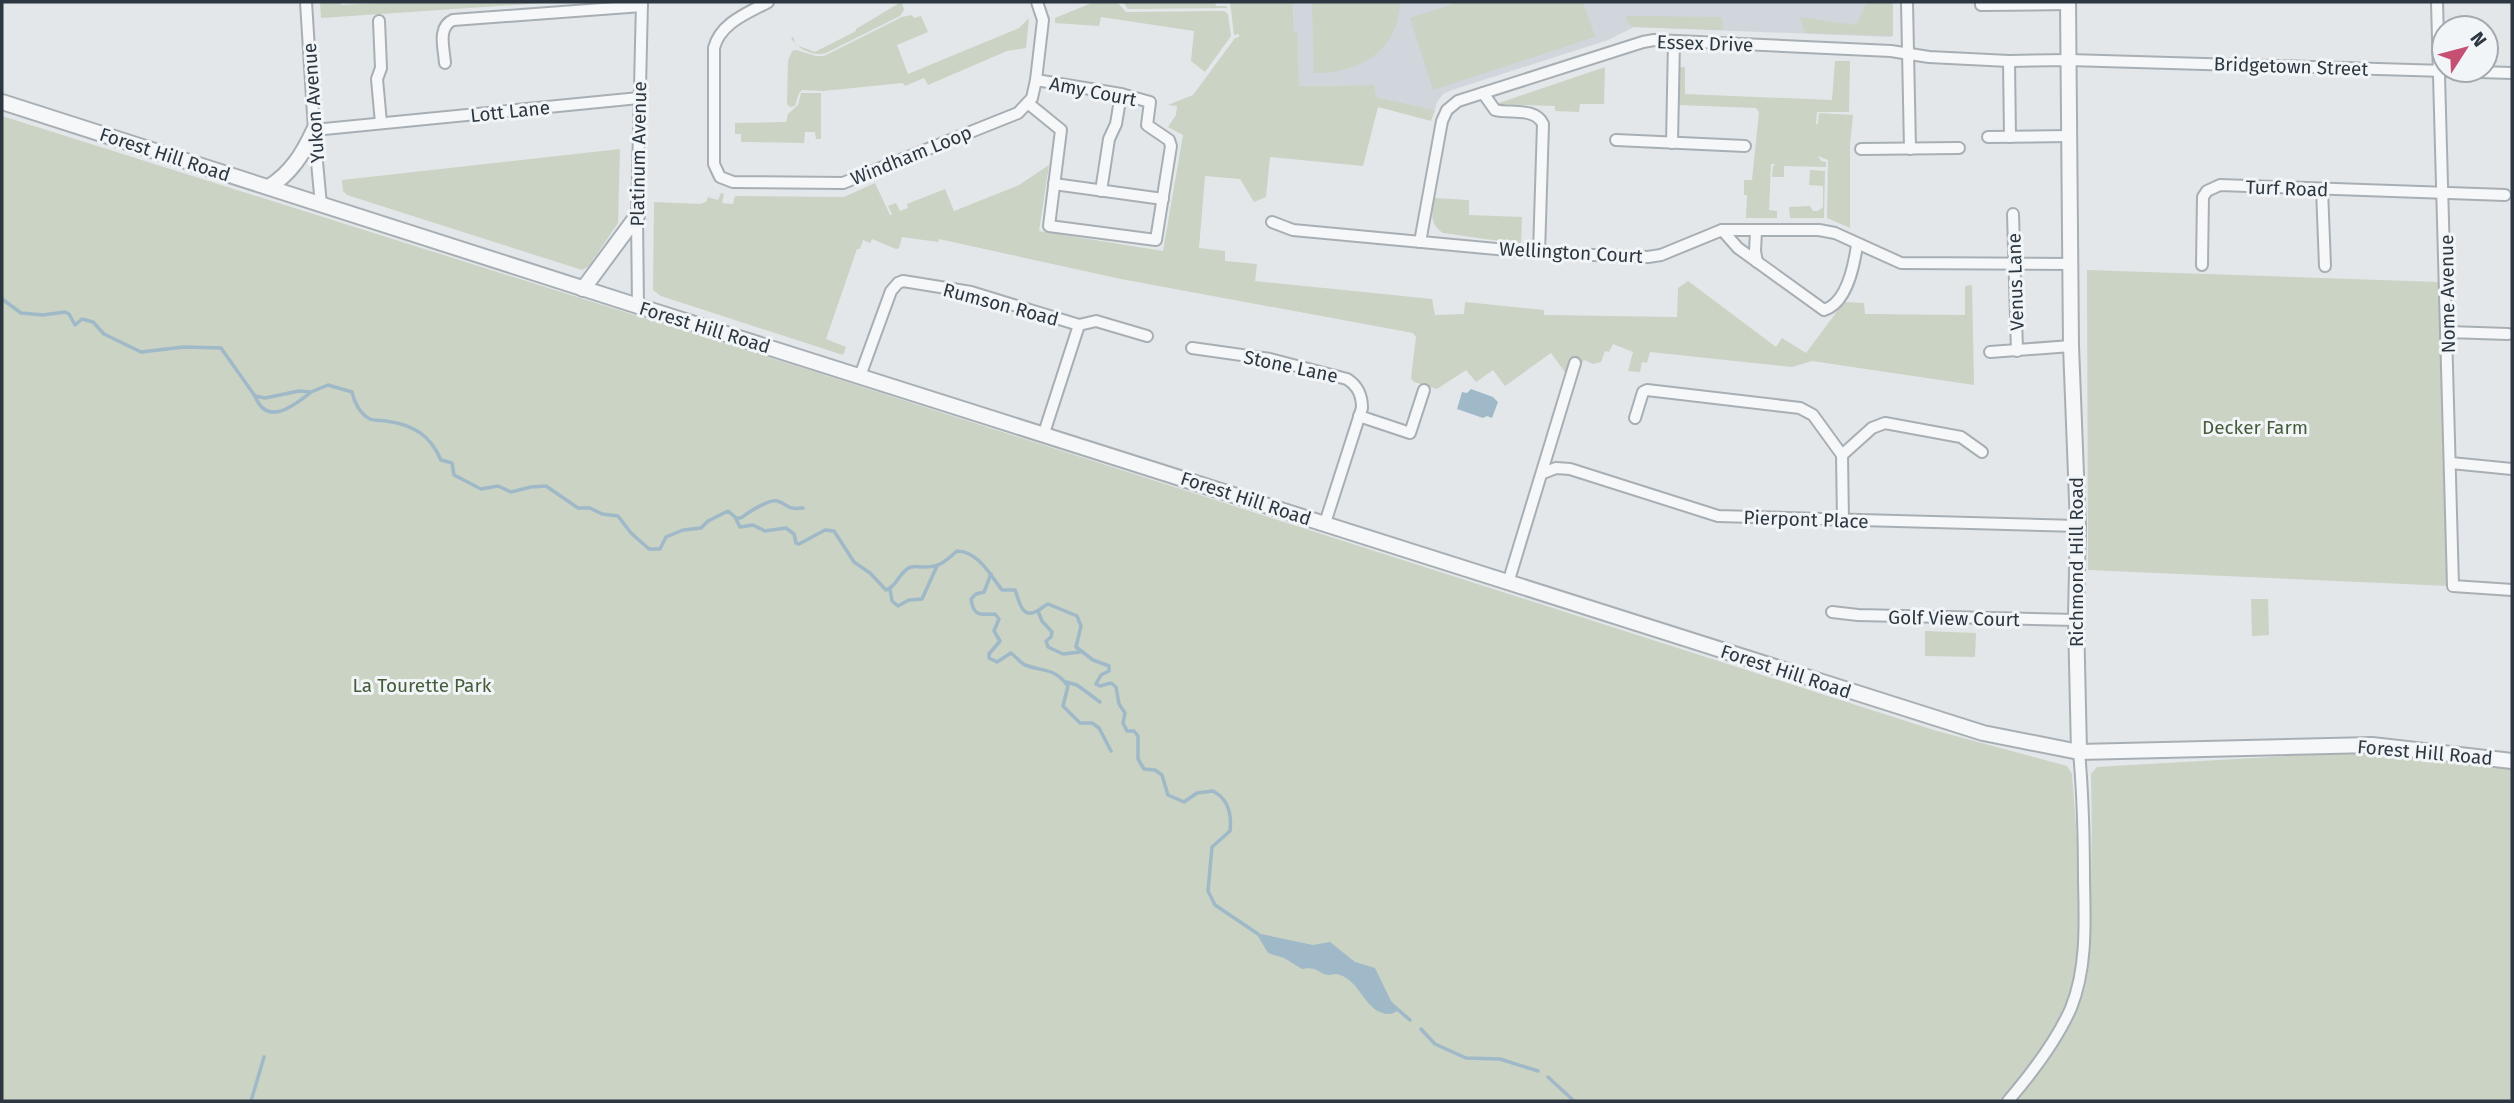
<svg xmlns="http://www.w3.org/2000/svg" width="2514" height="1103" font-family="'Fira Sans',sans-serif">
<rect width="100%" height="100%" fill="#e3e7ea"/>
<polygon fill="#d1d6dc" points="1293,2 1890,2 1891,37 1634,27 1608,40 1452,90 1443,94 1437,102 1435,110 1375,97 1373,85 1299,86 1298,34 1294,33"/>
<g fill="#cad3c4">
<polygon points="320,2 340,2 341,5 397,2 559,2 321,18"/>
<path d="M 901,2 L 902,2 L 904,10 L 900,16 L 826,53 C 814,57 797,49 791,38 L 793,37 L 796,45 L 815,52 L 856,31 L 856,29 Z"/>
<polygon points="1094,2 1117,2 1126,12 1224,11 1228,14 1231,36 1205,72 1191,61 1194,31 1101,17 1099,26 1055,23 1055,18"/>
<polygon points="1123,2 1215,2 1216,6 1226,6 1227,8 1128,9"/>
<polygon points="1230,2 1293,2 1294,33 1298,33 1299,86 1374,85 1376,97 1435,110 1431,121 1378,107 1363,166 1270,157 1266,197 1254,202 1240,179 1205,176 1199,248 1225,251 1225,261 1257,264 1255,281 1432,299 1435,315 1464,314 1465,302 1544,310 1544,315 1677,317 1678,288 1688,281 1776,347 1782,338 1806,353 1844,302 1864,303 1865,314 1965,315 1965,286 1972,285 1974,385 1812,361 1792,367 1650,352 1647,363 1642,362 1640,372 1628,371 1633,352 1613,344 1609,352 1605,351 1601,362 1593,364 1584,360 1581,364 1572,360 1567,375 1551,353 1505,386 1493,370 1476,382 1466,370 1437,389 1414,382 1411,378 1416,337 1413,333 1121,279 939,239 938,242 902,237 899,248 896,249 872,239 870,243 863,240 860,249 857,249 826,339 846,347 843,355 661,296 653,290 654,202 700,204 706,202 708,197 718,200 721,193 724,194 722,203 733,204 735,196 844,197 875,183 890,215 892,214 888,206 896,203 900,211 908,208 907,204 945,189 954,211 1019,185 1049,165 1039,231 1163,251 1183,135 1168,127 1176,115 1177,106 1168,105 1193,95 1235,38 1239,37 1239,34 1234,35"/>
<path d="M 1312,2 L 1400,2 C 1399,50 1359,74 1314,73 Z"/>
<polygon points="1460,2 1583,2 1595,37 1433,90 1410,18"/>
<polygon points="1867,2 1893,2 1893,36 1805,33 1800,17 1856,25"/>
<polygon points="912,15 914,18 921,16 928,32 897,45 908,74 1019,28 1029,18 1026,48 1007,51 928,85 924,78 905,86 903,83 823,91 802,90 799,93 795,106 790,107 787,104 788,61 792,51 796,50 816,56 824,56 902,17"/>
<polygon points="1626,16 1722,17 1723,30 1632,27 1627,22"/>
<polygon points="1835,61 1850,61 1849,112 1817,112 1816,124 1818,124 1819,113 1853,115 1850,144 1850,228 1827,218 1828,160 1818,156 1821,161 1826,162 1826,167 1784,166 1784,177 1772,177 1773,166 1776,164 1771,164 1769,210 1777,211 1777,218 1746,218 1747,195 1744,195 1744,180 1752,180 1759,112 1756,108 1679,105 1680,67 1685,67 1685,94 1832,100"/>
<polygon points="1605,67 1604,104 1580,104 1579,112 1555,111 1555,106 1496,104"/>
<polygon points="801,93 821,93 821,139 816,139 815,132 805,132 804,143 741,142 741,134 735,134 735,123 786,122 788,114 798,105"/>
<path d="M 2,116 L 809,370 L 1937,731 L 2067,766 L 2072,774 C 2076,829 2082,885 2079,941 C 2078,958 2078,978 2072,994 C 2056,1035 2029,1070 2000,1101 L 2,1101 Z"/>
<polygon points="620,149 618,223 589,266 582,270 347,195 343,191 342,180"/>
<polygon points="1810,170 1825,171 1824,218 1790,218 1789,207 1810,206 1813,211 1818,211 1823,207 1823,186 1809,185"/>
<path d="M 1434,198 L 1469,200 L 1469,215 L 1522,217 L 1521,244 L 1443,233 C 1429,224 1432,212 1434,198 Z"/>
<polygon points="2087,270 2438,282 2449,586 2088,570"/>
<polygon points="2251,599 2268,599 2269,635 2252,636"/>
<polygon points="1925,631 1976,633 1975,657 1925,656"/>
<path d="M 2372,751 L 2408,753 L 2512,768 L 2512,1101 L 2015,1101 C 2042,1071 2068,1037 2082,998 C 2092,968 2090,935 2090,903 C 2092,860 2092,817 2091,774 L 2097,767 Z"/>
</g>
<g fill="#a0b9c8">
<polygon points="1471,389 1493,397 1498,402 1492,418 1487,416 1483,418 1457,409 1462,392 1467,393"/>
<path d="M 1256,933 L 1313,945 L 1330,942 L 1355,962 L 1375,968 L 1391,1001 L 1400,1010 L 1391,1014 C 1365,1015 1362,982 1340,975 C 1336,973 1332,975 1328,975 C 1317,973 1318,966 1302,969 L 1284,958 L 1268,953 Z"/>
</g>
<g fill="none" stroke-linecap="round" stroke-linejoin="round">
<g stroke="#a0b9c8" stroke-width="3.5">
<path d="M 2,299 L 21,313 L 43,315 L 65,312 L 69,314 L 75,325 L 82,319 L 93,322 L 104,334 L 141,352 L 184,347 L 221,348 L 255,396 L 265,398 L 299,391 L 311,392 L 328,385 L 352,392 C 354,402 360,414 370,419 C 374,421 382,420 386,421 C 414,425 430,435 441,460 L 452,463 L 454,475 L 481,489 L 498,486 L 511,492 L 531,487 L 546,486 L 578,508 L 590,508 L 602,514 L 618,516 L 631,533 L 649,549 L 660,549 L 666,537 L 683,530 L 701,528 L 708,521 L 728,511 L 735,517 L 740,527 L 753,525 L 765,531 L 786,528 L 794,534 L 796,543 L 799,544 L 825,530 L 834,531 L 854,562 L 870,573 L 886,590 C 898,586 899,571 911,567 C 916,566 917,567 922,567 C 939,568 946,561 957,551 C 978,551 991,576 1002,590 L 1015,590 C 1019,599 1021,620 1037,611 C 1041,609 1044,606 1048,604 L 1077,616 L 1081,626 L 1076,647 L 1093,660 L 1109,666 L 1109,671 L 1101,675 L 1096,684 L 1100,686 L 1111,683 L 1116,687 L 1119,704 L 1125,713 L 1123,723 L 1127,731 L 1134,731 L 1138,736 L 1138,759 L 1144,769 L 1155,770 L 1162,775 L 1168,795 L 1184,802 L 1197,793 L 1213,791 C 1228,799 1232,814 1230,831 L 1212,847 L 1208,891 L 1215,905 L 1258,934"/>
<path d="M 255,396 C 267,427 293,406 310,393"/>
<path d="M 736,518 L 741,518 C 747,513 769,499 777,501 C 789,504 785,510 803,508"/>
<path d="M 991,574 L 984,592 L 976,594 L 971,599 C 974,618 981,614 995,614 L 999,619 L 994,631 L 1000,641 L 989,654 L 989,658 L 997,662 L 1011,653 C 1016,657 1020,662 1025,665 C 1043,672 1054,667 1068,686 L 1063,706 L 1080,723 L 1092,723 L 1099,728 L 1111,751"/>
<polyline points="890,589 892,601 898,606 909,600 922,599 937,566"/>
<polyline points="1038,611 1042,621 1052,632 1051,637 1046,641 1048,647 1063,654 1080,652"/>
<polyline points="1066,682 1077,685 1100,702"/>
<polyline points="1395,1007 1410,1020"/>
<polyline points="1421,1029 1435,1044 1466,1058 1500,1059 1538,1071"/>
<polyline points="1548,1077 1574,1101"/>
<polyline points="251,1101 264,1057"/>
</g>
<g stroke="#a8afb4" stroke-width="14">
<g id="minor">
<polyline points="306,2 314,130 321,205"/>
<path d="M 768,2 C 748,13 720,23 714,48 L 714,164 L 720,177 L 733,182 L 843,183 L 1018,113 L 1032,98 L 1036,80 L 1043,20 L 1037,2"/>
<polyline points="1907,2 1910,149"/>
<polyline points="1981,2 1981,5 2068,4"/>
<polyline points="2437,2 2453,586 2512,590"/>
<polyline points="379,21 381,68 377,79 381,123"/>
<polyline points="2009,61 2010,137"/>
<path d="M 445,63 C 444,48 437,27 453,20 L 642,6"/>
<path d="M 1483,93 L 1495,110 C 1510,114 1535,107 1543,124 L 1539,253"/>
<polyline points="1029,104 1061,130 1049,226 1156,240 1171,146 1169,140 1147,125 1150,102 1121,94 1036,80"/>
<polyline points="314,130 639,98"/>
<polyline points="1988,137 2070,136"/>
<polyline points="1616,140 1745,146"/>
<polyline points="1672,143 1674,41"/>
<polyline points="1861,149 1959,148"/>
<polyline points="1054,184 1163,199"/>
<polyline points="2322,189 2325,266"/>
<polyline points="1101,191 1109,139 1116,124 1121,94"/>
<polyline points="2013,214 2017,351"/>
<polyline points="1272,222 1293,230 1539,253 1648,257 1661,255 1722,230 1819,230 1835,233 1901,263 2071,264"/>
<path d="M 1722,230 L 1738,248 L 1824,310 C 1847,303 1854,266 1857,245"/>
<polyline points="1756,231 1755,251 1757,262"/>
<polyline points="1420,242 1442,121 1447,110 1458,101 1643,42 1654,40 1891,51 1929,57 2009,61 2069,60 2512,73"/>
<polyline points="2202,265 2203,197 2207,191 2220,185 2505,195"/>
<polyline points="638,306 637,216 642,2"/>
<polyline points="2448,332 2508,334"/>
<path d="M 1192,348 L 1270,359 L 1347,379 C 1358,386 1362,395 1362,408 L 1325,523"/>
<polyline points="1990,352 2071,346"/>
<polyline points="860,376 891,291 898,283 903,281 971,292 1079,325 1096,321 1147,336"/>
<polyline points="1359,416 1410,433 1424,390"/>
<polyline points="1635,418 1643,392 1647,390 1800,408 1813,415 1842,455"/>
<polyline points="1044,433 1079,325"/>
<polyline points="2451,463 2512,469"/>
<polyline points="1543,473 1556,468 1570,469 1718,516 2078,526"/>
<polyline points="1843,520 1842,455 1872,428 1885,423 1961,437 1982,452"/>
<polyline points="1508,583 1575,363"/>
<polyline points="1832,612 1858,615 2076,620"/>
<path d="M 2008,1101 C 2032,1073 2056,1042 2071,1008 C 2087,969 2085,922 2084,881 C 2084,838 2083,795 2079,752"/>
</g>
</g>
<g stroke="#a8afb4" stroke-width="18">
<g id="tertiary">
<polyline points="2068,2 2071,346 2078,526 2076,617 2079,752"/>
<polyline points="2,102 638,306 1983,733 2079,752 2372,745 2512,761"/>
<path d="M 269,187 C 291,173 303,154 314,130"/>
<polyline points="583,289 637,216"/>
</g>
</g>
<use href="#minor" stroke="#f5f7f8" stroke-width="10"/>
<use href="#tertiary" stroke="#f5f7f8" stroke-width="14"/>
</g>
<g text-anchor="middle" stroke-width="6" stroke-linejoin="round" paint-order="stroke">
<g font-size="19" fill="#2c3741" stroke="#f2f5f7">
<text transform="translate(1705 43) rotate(2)" y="7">Essex Drive</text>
<text transform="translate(2291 66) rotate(2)" y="7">Bridgetown Street</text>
<text transform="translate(1093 91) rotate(11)" y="7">Amy Court</text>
<text transform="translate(313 103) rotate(-94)" y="7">Yukon Avenue</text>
<text transform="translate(510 111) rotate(-6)" y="7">Lott Lane</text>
<text transform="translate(165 154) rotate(18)" y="7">Forest Hill Road</text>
<text transform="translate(638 154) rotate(-89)" y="7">Platinum Avenue</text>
<text transform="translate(911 155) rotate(-22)" y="7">Windham Loop</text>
<text transform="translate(2287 188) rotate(2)" y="7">Turf Road</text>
<text transform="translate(1571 252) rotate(3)" y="7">Wellington Court</text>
<text transform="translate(2015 282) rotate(-92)" y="7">Venus Lane</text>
<text transform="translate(2447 294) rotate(-91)" y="7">Nome Avenue</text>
<text transform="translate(1001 304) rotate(15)" y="7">Rumson Road</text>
<text transform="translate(705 327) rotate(17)" y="7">Forest Hill Road</text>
<text transform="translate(1291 366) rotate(12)" y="7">Stone Lane</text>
<text transform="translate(1246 498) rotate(18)" y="7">Forest Hill Road</text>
<text transform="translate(1806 519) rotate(2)" y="7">Pierpont Place</text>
<text transform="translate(2076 562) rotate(-90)" y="7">Richmond Hill Road</text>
<text transform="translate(1954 618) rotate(1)" y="7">Golf View Court</text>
<text transform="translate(1786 671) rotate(18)" y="7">Forest Hill Road</text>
<text transform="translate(2425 752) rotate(5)" y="7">Forest Hill Road</text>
</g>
<g font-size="19" fill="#455c3a" stroke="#f2f5f7">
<text x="2255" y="434">Decker Farm</text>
<text x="422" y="692">La Tourette Park</text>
</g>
</g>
<rect width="2514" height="1103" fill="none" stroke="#2c3741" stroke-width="7"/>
<g transform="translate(2465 49) rotate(54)"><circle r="33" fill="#f2f5f7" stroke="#a3a9ae" stroke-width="2"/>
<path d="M0-5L12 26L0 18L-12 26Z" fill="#c65074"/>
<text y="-10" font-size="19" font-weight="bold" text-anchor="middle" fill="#2c3741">N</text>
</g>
</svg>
